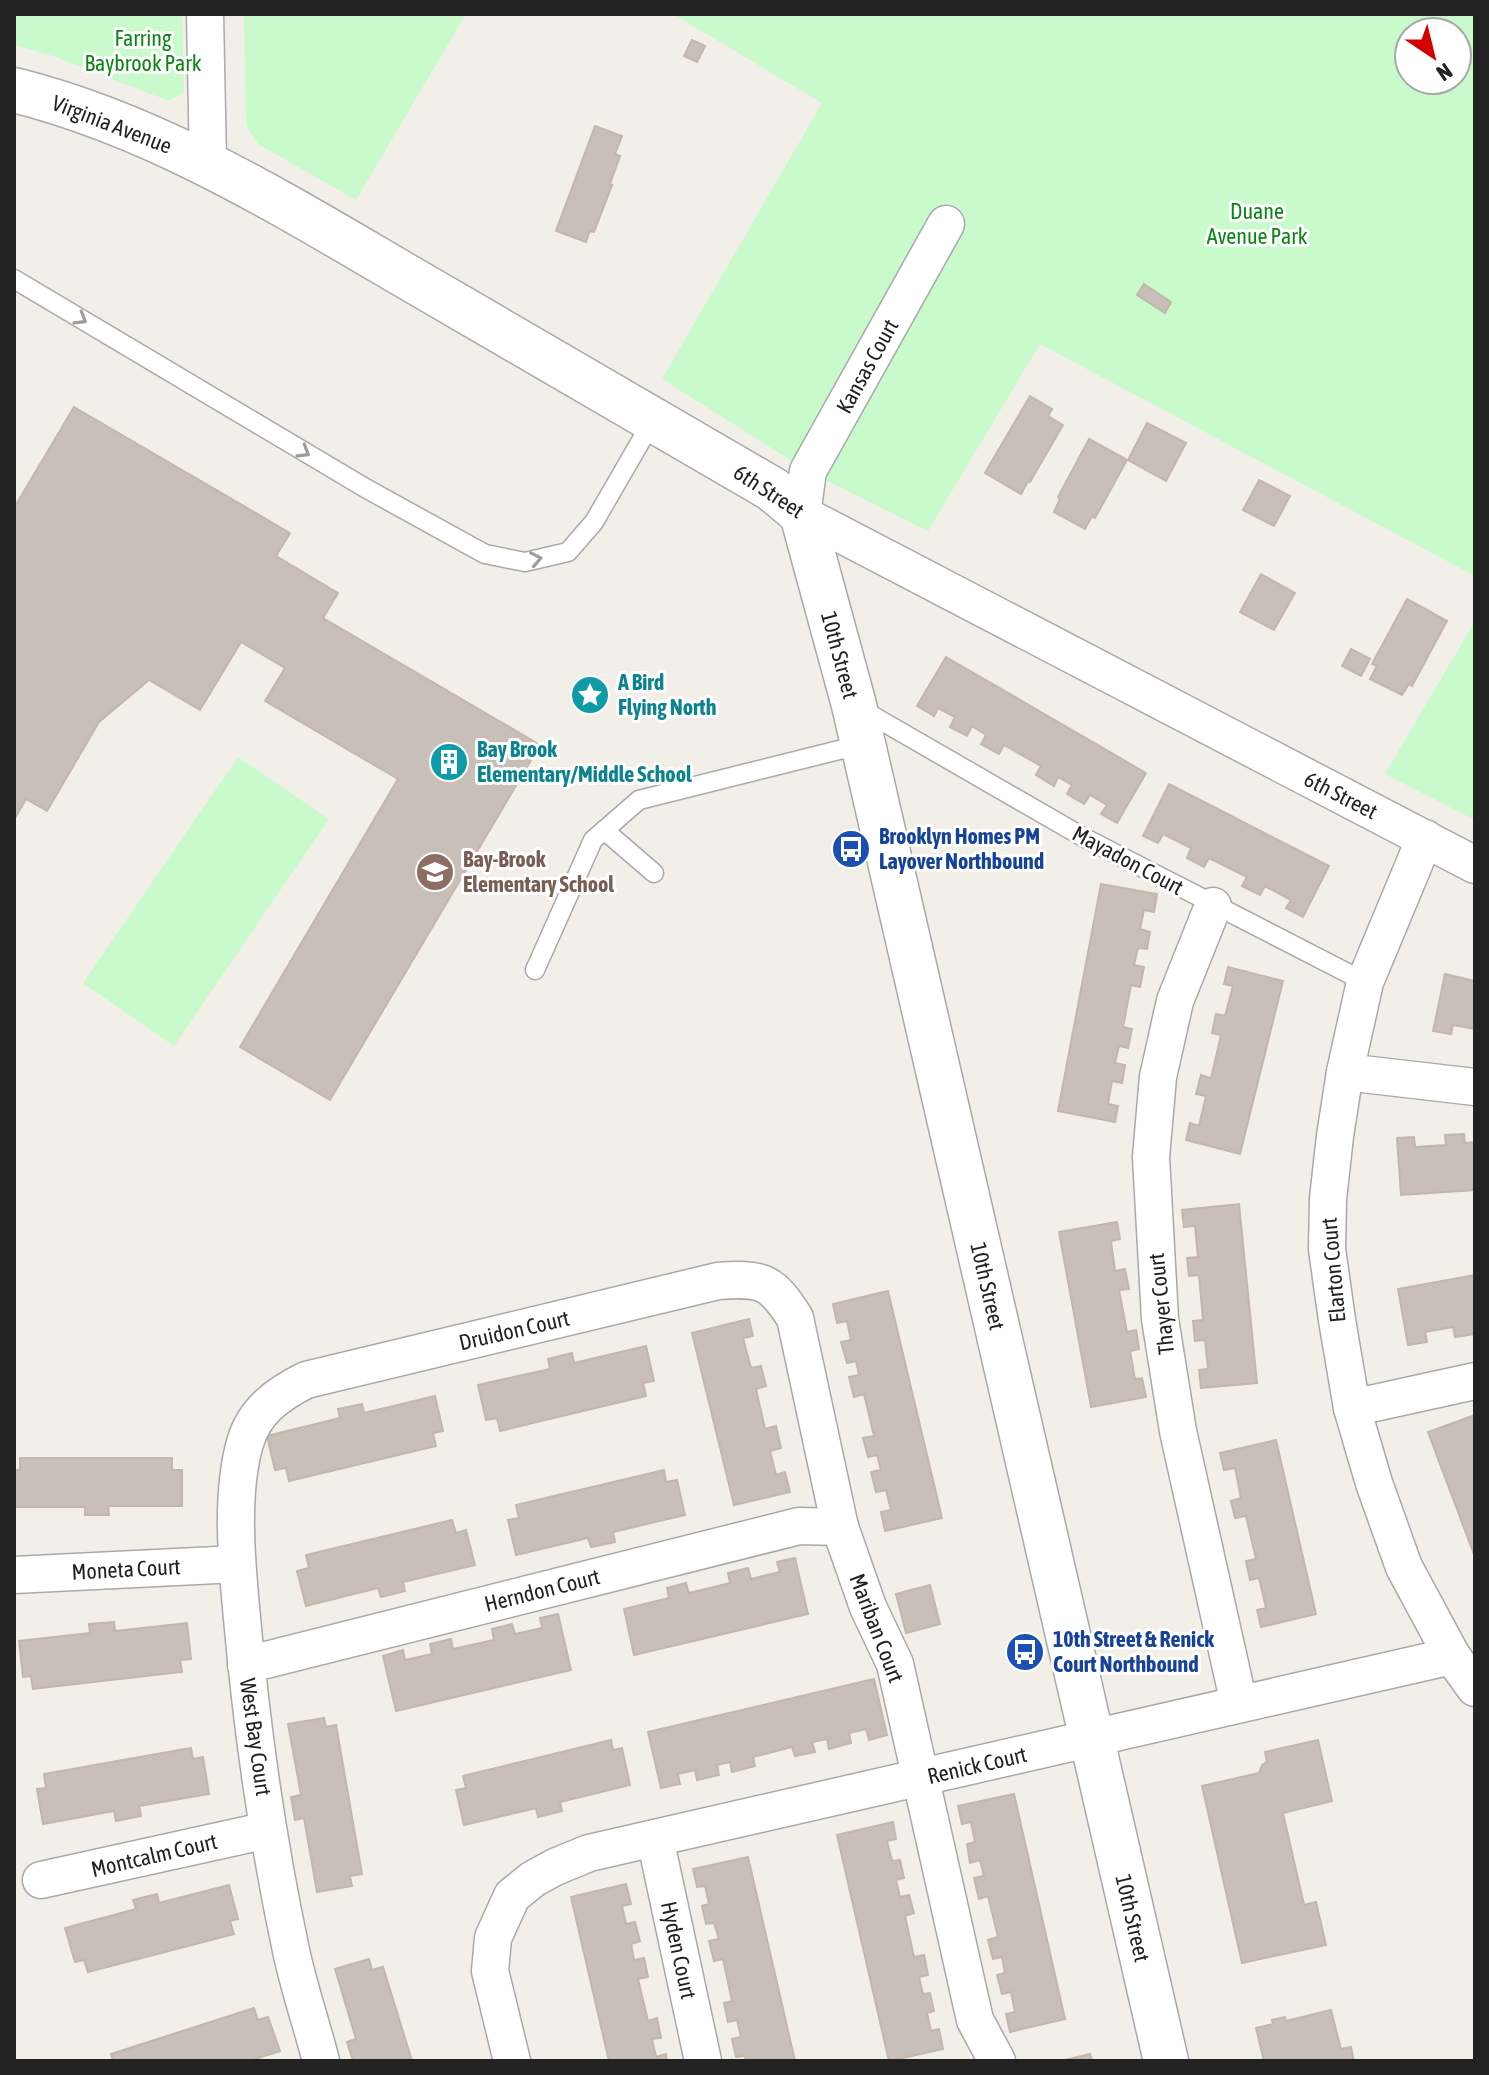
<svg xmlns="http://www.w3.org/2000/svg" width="1489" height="2075" font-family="'Asap Condensed',sans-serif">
<rect width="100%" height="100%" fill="#f2efe9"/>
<g fill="#c8facc" fill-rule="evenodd">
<polygon points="14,14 182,14 184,92 169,101 53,56 14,45"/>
<polygon points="244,14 466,14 356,200 258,144 246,125"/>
<path d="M 673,14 L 1475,14 L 1475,576 L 1040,344 L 928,531 L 808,471 L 662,379 L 822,103 ZM 1409,32 L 1457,32 L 1457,80 L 1409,80 Z"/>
<polygon points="1475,621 1475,820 1385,774"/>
<polygon points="238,757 329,819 174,1046 83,983"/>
</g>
<g fill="#c7bfb8" stroke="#c4b6ab" stroke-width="2">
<polygon points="692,40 705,46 697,62 684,56"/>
<polygon points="595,126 622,136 615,154 620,156 610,184 612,185 594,232 590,231 586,242 556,231"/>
<polygon points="1144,284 1171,302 1165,313 1137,295"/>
<polygon points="1030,396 1052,409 1048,416 1063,425 1030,482 1028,481 1021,494 985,473"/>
<polygon points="74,407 290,533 276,556 338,593 323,618 540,745 330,1100 240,1047 398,779 265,701 285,668 241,642 200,710 149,680 99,722 47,811 26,799 14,820 14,508"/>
<polygon points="1147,423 1186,443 1166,481 1128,460"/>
<polygon points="1089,439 1127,460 1095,518 1092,516 1085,529 1054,512 1060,499 1058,497"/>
<polygon points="1259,480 1290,496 1274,526 1243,510"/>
<polygon points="1261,574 1295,593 1274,630 1240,612"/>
<polygon points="1407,599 1447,621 1412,686 1409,684 1402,695 1370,679 1377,666 1372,664"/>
<polygon points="1351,649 1370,659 1361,676 1342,666"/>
<polygon points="946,657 1146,773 1117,823 1101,814 1107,805 1090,795 1084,804 1067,794 1072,785 1058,777 1054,786 1036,775 1041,766 1004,745 999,754 981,744 986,735 972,726 967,736 950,727 955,717 938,708 934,716 917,706"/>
<polygon points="1169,784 1329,866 1303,917 1286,908 1291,900 1265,886 1260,895 1242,886 1247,877 1209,858 1204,867 1187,858 1191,848 1163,834 1158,843 1143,836"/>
<polygon points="1101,884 1157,894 1154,912 1144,910 1140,929 1150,932 1147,949 1138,948 1134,965 1144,967 1140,987 1131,985 1123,1027 1132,1029 1128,1048 1119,1046 1115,1063 1125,1065 1122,1083 1112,1081 1108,1104 1118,1106 1115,1122 1058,1111"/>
<polygon points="1228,967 1283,981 1240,1154 1186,1140 1190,1123 1199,1126 1206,1096 1196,1094 1201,1075 1211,1078 1221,1035 1212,1033 1216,1014 1225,1016 1233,986 1224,984"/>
<polygon points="1445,974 1475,981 1475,1029 1453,1025 1451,1034 1433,1031"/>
<polygon points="1464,1134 1465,1143 1475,1142 1475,1190 1401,1195 1397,1138 1414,1137 1415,1147 1446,1145 1445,1135"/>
<polygon points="1239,1204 1257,1383 1201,1388 1199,1370 1208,1369 1205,1340 1195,1341 1193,1321 1203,1320 1199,1275 1189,1276 1187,1258 1198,1257 1195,1226 1184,1227 1182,1210"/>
<polygon points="1117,1222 1120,1239 1111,1241 1115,1271 1125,1269 1129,1289 1119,1290 1127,1332 1136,1330 1139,1349 1130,1351 1135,1379 1142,1378 1146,1397 1091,1407 1059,1232"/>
<polygon points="1475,1275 1475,1323 1473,1323 1475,1334 1455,1337 1453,1327 1425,1332 1427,1342 1408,1345 1398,1289"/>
<polygon points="888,1291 942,1518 885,1531 881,1512 891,1510 886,1490 876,1492 871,1472 881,1470 877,1455 868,1457 863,1438 874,1436 864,1394 854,1397 849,1377 859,1375 856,1361 847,1363 841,1342 851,1340 847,1321 837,1323 833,1304"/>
<polygon points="749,1319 753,1336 743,1338 751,1368 761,1366 766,1386 756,1389 765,1429 776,1426 781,1448 770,1451 776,1475 785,1472 790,1492 734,1505 692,1333"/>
<polygon points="646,1346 654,1381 643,1383 646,1396 500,1431 497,1418 486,1420 478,1385 550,1369 548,1359 572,1353 574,1363"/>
<polygon points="435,1396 443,1431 433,1433 436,1446 289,1481 286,1468 275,1470 267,1436 340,1418 338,1409 362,1404 364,1413"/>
<polygon points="1475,1415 1475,1557 1428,1432"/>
<polygon points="1276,1440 1316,1614 1261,1627 1257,1610 1266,1608 1259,1578 1250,1580 1246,1561 1256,1559 1246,1516 1235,1518 1231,1501 1241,1498 1235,1468 1224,1470 1220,1453"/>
<polygon points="20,1458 172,1458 172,1470 182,1470 182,1506 108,1506 109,1515 85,1515 85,1507 14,1507 14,1470 20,1470"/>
<polygon points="664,1470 666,1482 677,1480 685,1515 613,1532 615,1542 591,1547 588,1538 516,1555 508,1520 519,1518 516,1505"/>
<polygon points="452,1520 456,1533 466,1530 475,1565 403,1582 405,1591 381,1597 378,1588 306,1606 297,1571 309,1568 306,1555"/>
<polygon points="795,1558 808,1614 634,1655 624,1609 669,1598 667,1588 686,1583 689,1593 730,1583 728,1573 748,1568 751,1579 780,1572 777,1562"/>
<polygon points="930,1585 940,1624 906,1633 896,1594"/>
<polygon points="558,1614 571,1670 396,1711 383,1656 403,1650 405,1660 432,1654 430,1644 451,1639 453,1649 494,1640 492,1629 512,1624 515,1634 542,1628 540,1618"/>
<polygon points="114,1622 115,1631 187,1623 191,1659 180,1660 182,1672 33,1689 31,1676 23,1677 19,1641 90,1633 89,1624"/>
<polygon points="874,1679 887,1735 869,1740 866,1729 849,1733 851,1743 829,1749 827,1739 812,1742 815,1752 795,1756 792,1747 753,1757 755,1766 732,1772 730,1762 717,1765 719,1775 697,1780 695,1770 678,1774 680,1784 661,1788 648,1732"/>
<polygon points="324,1718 326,1727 336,1725 362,1874 350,1876 352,1886 317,1892 304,1818 295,1820 291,1797 301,1795 288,1724"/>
<polygon points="611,1740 613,1750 622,1748 630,1785 560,1802 562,1811 538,1817 536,1808 464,1825 456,1790 466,1788 463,1776"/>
<polygon points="1318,1740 1332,1801 1283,1813 1304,1905 1316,1902 1326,1945 1242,1963 1202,1786 1259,1773 1262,1765 1267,1762 1265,1752"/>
<polygon points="191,1748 193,1759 203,1757 209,1794 139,1806 141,1816 116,1821 114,1811 43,1824 37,1789 46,1788 44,1774"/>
<polygon points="1014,1794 1065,2019 1010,2032 1006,2014 1015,2012 1011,1992 1002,1994 997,1975 1005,1973 1002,1957 993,1959 988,1940 998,1937 988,1896 979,1899 974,1878 984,1876 980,1860 970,1863 967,1844 975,1842 971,1822 962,1824 958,1806"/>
<polygon points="893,1822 896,1839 887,1841 892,1861 900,1860 904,1878 896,1880 900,1897 909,1895 914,1913 905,1916 914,1957 924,1955 928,1975 919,1977 923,1994 930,1993 934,2011 927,2013 931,2031 939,2029 943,2049 889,2061 837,1835"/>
<polygon points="748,1857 795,2061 746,2061 745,2056 736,2057 732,2039 741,2037 737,2020 728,2022 724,2003 732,2001 723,1959 714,1961 709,1941 719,1939 714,1923 706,1924 702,1906 709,1904 705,1886 697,1887 693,1869"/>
<polygon points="626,1884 631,1904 622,1906 626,1924 635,1922 640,1941 631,1944 634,1960 644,1958 648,1977 638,1979 648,2021 657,2018 661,2038 652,2039 656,2057 666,2054 667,2061 609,2061 571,1897"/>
<polygon points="229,1885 238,1919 230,1921 234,1934 88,1972 84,1960 75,1962 65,1928 136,1909 133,1900 157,1894 159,1903"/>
<polygon points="369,1959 372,1970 383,1967 412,2061 353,2061 347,2042 356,2039 335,1969"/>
<polygon points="254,2008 258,2020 268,2017 280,2051 248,2061 113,2061 111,2054"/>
<polygon points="1331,2010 1341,2049 1351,2047 1354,2061 1264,2061 1256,2028 1273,2024 1272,2020 1285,2017 1286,2021"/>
<polygon points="1090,2054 1092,2061 1061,2061"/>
</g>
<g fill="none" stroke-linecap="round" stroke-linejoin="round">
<g stroke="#a9a9a9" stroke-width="21">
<g id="service">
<polyline points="14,279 367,489 485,554 525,562 568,552 594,522 653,420"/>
<polyline points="861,709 1083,837 1365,982"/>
<polyline points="604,830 654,873"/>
<polyline points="535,970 593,840 639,800 863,744"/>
</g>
</g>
<g stroke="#a9a9a9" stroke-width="39">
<g id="minor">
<polyline points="205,14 208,163"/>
<polyline points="946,224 808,471 802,514 1475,865"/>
<polyline points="1425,838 1365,982 1345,1072 1335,1136 1328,1199 1327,1249 1337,1320 1352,1408 1374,1483 1404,1567 1452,1656 1475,1688"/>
<polyline points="1213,906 1175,1001 1158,1077 1151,1157 1160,1319 1178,1431 1239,1704"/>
<polyline points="1345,1072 1475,1087"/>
<polyline points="1352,1408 1475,1381"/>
<polyline points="14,1575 237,1564"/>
<polyline points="246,1665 799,1526 840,1527"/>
<polyline points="655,1838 703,2061"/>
<polyline points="41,1880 268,1830"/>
<path d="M 321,2061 C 312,2026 300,1991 292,1955 C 268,1844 252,1731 242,1618 C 237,1565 230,1495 245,1443 C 254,1411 278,1394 306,1380 L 718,1281 C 762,1278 771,1280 795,1318 L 840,1527 L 868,1607 L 895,1664 L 975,2020 L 997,2061"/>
<polyline points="512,2061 490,1971 493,1938 512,1896 533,1879 555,1867 589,1853 1452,1656"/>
</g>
</g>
<g stroke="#a9a9a9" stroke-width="47">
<path id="tertiary" d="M 14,90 C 155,125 281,203 406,276 C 528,347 650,418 772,489 L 802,514 L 854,705 L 1166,2061"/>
</g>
<use href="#service" stroke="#fff" stroke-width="18"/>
<use href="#minor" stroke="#fff" stroke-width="36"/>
<use href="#tertiary" stroke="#fff" stroke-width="44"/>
</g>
<defs><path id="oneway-chevron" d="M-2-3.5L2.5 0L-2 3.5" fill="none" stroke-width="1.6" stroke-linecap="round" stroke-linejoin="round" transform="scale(2)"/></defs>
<g stroke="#9c9c9c">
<use href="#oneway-chevron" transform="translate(81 319) rotate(31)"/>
<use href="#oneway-chevron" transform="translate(304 452) rotate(31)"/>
<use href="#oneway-chevron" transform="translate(536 559) rotate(-11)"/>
</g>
<defs>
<g id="sight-disc" transform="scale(2)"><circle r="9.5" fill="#0f9aa8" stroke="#fff"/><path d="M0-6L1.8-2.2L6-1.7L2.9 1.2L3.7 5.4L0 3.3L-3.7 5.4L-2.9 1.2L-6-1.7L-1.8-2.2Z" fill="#fff"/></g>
<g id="building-disc" transform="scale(2)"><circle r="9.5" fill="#0f9aa8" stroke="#fff"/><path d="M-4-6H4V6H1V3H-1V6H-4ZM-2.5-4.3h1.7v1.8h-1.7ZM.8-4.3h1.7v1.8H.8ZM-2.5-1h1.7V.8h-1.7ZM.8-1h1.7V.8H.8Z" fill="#fff"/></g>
<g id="bus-disc" transform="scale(2)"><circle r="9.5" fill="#1a4fb4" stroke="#fff"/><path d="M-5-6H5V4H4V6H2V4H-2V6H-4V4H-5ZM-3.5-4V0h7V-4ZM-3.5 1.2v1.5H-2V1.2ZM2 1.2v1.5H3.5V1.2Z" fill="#fff"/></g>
<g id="school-disc" transform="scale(2)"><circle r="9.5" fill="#8d6e63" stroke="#fff"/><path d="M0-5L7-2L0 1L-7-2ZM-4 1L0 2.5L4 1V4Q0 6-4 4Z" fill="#fff"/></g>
</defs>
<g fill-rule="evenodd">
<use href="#sight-disc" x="590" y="695"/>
<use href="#building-disc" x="449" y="762"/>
<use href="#bus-disc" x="851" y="849"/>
<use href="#school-disc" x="435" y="872"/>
<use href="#bus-disc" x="1025" y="1652"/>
</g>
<g text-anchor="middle" stroke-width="6" stroke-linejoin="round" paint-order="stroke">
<g font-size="22" fill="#0c8416" stroke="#fff">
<text x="143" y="46">Farring<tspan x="143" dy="25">Baybrook Park</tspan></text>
<text x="1257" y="219">Duane<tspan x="1257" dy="25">Avenue Park</tspan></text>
</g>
<g font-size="22" fill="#222" stroke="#fff">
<text transform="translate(112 124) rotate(21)" y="8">Virginia Avenue</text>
<text transform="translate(867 366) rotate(-61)" y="8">Kansas Court</text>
<text transform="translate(769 491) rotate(33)" y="8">6th Street</text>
<text transform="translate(840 655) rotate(75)" y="8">10th Street</text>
<text transform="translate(1341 795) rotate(27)" y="8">6th Street</text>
<text transform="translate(1128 860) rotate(28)" y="8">Mayadon Court</text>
<text transform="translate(1333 1270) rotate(-95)" y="8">Elarton Court</text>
<text transform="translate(988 1286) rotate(77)" y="8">10th Street</text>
<text transform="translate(1161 1304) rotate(-96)" y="8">Thayer Court</text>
<text transform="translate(514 1330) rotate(-13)" y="8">Druidon Court</text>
<text transform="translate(126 1569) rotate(-3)" y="8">Moneta Court</text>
<text transform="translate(542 1590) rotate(-14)" y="8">Herndon Court</text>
<text transform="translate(877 1628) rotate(69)" y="8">Mariban Court</text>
<text transform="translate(256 1737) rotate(82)" y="8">West Bay Court</text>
<text transform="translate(977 1765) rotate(-13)" y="8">Renick Court</text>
<text transform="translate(154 1855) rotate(-13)" y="8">Montcalm Court</text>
<text transform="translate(1133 1918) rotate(77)" y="8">10th Street</text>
<text transform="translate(679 1950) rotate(78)" y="8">Hyden Court</text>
</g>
<g font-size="22" font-weight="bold" fill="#0d838f" stroke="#fff" text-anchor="start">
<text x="618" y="690">A Bird<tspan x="618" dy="25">Flying North</tspan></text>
<text x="477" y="757">Bay Brook<tspan x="477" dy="25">Elementary/Middle School</tspan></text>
</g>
<g font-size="22" font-weight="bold" fill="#164399" stroke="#fff" text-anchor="start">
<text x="879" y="844">Brooklyn Homes PM<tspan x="879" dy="25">Layover Northbound</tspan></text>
<text x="1053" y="1647">10th Street &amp; Renick<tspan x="1053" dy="25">Court Northbound</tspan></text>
</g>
<g font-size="22" font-weight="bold" fill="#785e54" stroke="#fff" text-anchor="start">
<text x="463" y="867">Bay-Brook<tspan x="463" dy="25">Elementary School</tspan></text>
</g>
</g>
<rect width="1489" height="2075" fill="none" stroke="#222222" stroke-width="32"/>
<g transform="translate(1433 56) rotate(145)"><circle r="38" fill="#ffffff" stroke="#a7a7a7" stroke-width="2"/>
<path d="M0-6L14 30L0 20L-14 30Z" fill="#d40000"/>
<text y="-12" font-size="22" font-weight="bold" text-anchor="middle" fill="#222222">N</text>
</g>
</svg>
